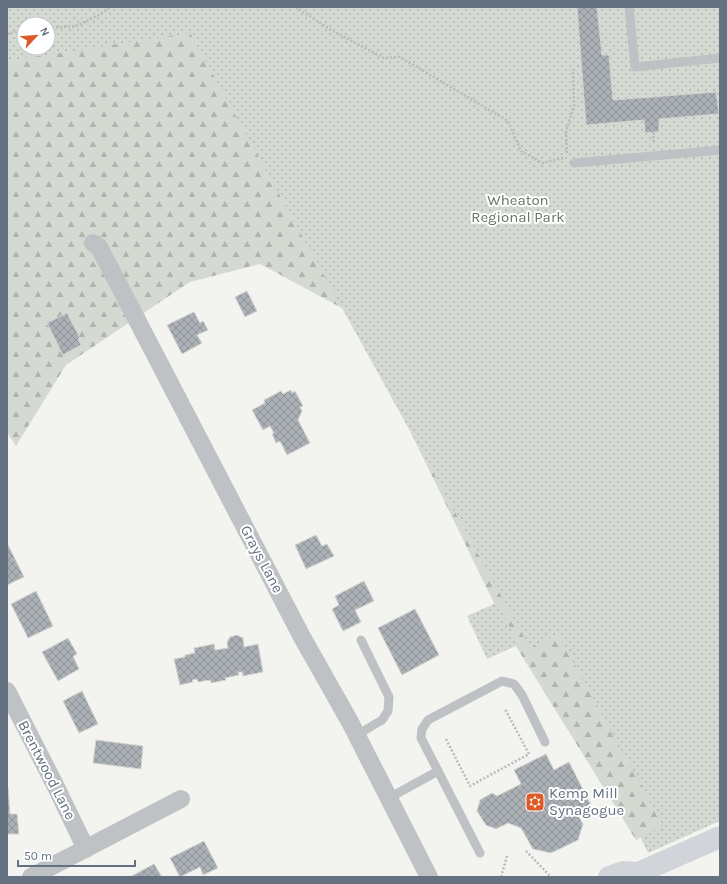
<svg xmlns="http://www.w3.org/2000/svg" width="727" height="884" font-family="Karla,sans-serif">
<defs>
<pattern id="forest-firs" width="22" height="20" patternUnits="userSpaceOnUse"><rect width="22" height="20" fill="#d4dad1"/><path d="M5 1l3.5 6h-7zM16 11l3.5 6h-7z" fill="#b0b5af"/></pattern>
<pattern id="park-dots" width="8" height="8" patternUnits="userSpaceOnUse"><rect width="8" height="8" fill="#d4dad1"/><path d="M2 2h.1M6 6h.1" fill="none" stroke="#b0b5af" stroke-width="1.8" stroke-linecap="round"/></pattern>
<pattern id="building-cross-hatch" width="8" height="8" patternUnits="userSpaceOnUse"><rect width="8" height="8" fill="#aab0b5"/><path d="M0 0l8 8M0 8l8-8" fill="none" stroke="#8e9498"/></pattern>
</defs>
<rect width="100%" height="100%" fill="#f3f4ef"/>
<path fill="url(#forest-firs)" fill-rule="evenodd" d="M 7,7 L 559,7 L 720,803 L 636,840 L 512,640 L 353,314 L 260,264 L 190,282 L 66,365 L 16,446 L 7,432 ZM 24,24 L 48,24 L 48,48 L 24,48 Z"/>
<g fill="url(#park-dots)" fill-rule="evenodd">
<path d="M 7,7 L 720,7 L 720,821 L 648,853 L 640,836 L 663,826 L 558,634 L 530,648 L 190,33 L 7,61 ZM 24,24 L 48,24 L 48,48 L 24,48 Z"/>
<polygon points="498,602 518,645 487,659 467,616"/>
</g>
<g fill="url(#building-cross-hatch)" stroke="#d4d5d2">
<polygon points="577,7 597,7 602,55 609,55 613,100 716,92 719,114 659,119 659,132 653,132 645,133 644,120 586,125"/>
<polygon points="247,291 257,311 245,317 235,297"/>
<polygon points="194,312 200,323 203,321 208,330 197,335 202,343 182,354 167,325"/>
<polygon points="67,313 80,338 78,339 81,345 63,355 47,323"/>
<polygon points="291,390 292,393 295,391 303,406 300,407 302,411 298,420 310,443 287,455 280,441 276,443 272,434 274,433 270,426 263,430 252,410 265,403 264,400 281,391 283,394"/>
<polygon points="316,535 322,546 327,544 334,556 306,569 295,545"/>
<polygon points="7,543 24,577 7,585"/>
<polygon points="364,581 374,601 355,610 361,622 343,631 332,609 339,605 335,596"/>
<polygon points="36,591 53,626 28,638 11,604"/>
<polygon points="415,609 439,655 402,675 378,628"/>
<polygon points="237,635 243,638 244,647 258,644 263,672 243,676 242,672 238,672 239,675 225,678 226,680 211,683 210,680 198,682 197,679 192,680 193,682 180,685 174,659 185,657 185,655 195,653 194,648 214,644 215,650 228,648 227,642 230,637"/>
<polygon points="68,638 77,654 73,656 79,669 58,681 42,652"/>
<polygon points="82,691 98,724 79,733 63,701"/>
<polygon points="96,740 143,746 141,769 93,763"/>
<polygon points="546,754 554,770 569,762 591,805 576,812 583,824 578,840 551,853 533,849 521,828 508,823 496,829 486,825 477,811 480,800 492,793 497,796 521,784 514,770"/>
<polygon points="7,787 8,787 10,814 17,814 19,834 7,834"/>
<polygon points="204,841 218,868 203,875 200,867 180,877 170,858"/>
<polygon points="154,864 162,877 130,877"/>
</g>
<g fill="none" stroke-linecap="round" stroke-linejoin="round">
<g stroke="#b8babc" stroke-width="2.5" stroke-dasharray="2 2" stroke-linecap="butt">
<polyline points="296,7 331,30 384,58 400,57 508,121 521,151 542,163 563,158"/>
<polyline points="48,28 76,26 97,16 110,7"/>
<polyline points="7,34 24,30"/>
<polyline points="653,132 654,144"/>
<polyline points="567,153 566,131 574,106 573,69"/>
<polyline points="446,739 470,786 529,754 505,709"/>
<polyline points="526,851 551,877"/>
<polyline points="501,877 507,856"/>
</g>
<g stroke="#bec2c5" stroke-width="9">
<polyline points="629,7 635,67 720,58"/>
<polyline points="574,163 720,150"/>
<polyline points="357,735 382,720 388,711 389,697 361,640"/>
<polyline points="438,771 480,853"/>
<polyline points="389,798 438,771 421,738 422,729 428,720 502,681 514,684 522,695 545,742"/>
</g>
<g stroke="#bec2c5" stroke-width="18">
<polyline points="93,243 99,247 302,637 350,722 429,877"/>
<polyline points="7,691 56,787 86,849"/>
<polyline points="31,877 181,799"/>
</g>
<g stroke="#d1d5da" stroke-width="22">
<polyline points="609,877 623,872 638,873"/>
<polyline points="633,877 645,870 720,837"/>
</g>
</g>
<defs>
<g id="synagogue-square" transform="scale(1)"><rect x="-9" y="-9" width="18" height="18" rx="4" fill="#dd5a26" stroke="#fff"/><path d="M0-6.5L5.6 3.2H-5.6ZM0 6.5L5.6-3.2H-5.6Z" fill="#fff"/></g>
</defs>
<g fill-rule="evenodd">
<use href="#synagogue-square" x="535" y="802"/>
</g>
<g text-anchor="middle" stroke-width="4" stroke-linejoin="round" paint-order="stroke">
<g font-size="15" fill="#657762" stroke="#fff">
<text x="518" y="205">Wheaton<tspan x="518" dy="17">Regional Park</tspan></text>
</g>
<g font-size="15" fill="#637180" stroke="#fff">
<text transform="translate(262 559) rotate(62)" y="5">Grays Lane</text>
<text transform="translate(47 770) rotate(63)" y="5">Brentwood Lane</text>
</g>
<g font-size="15" fill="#637180" stroke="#fff" text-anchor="start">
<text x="549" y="798">Kemp Mill<tspan x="549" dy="17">Synagogue</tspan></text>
</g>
</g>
<rect width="727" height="884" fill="none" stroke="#637180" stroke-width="16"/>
<g transform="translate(36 36) rotate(64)"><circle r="19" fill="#ffffff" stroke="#c1c6cc"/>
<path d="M0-3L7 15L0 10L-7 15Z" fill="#dd5a26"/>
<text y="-6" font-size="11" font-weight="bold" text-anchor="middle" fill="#637180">N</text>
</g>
<path d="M18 860v6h117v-6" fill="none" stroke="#637180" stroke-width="2"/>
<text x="24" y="860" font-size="12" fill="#637180" stroke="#ffffff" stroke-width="3" paint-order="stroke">50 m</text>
</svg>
